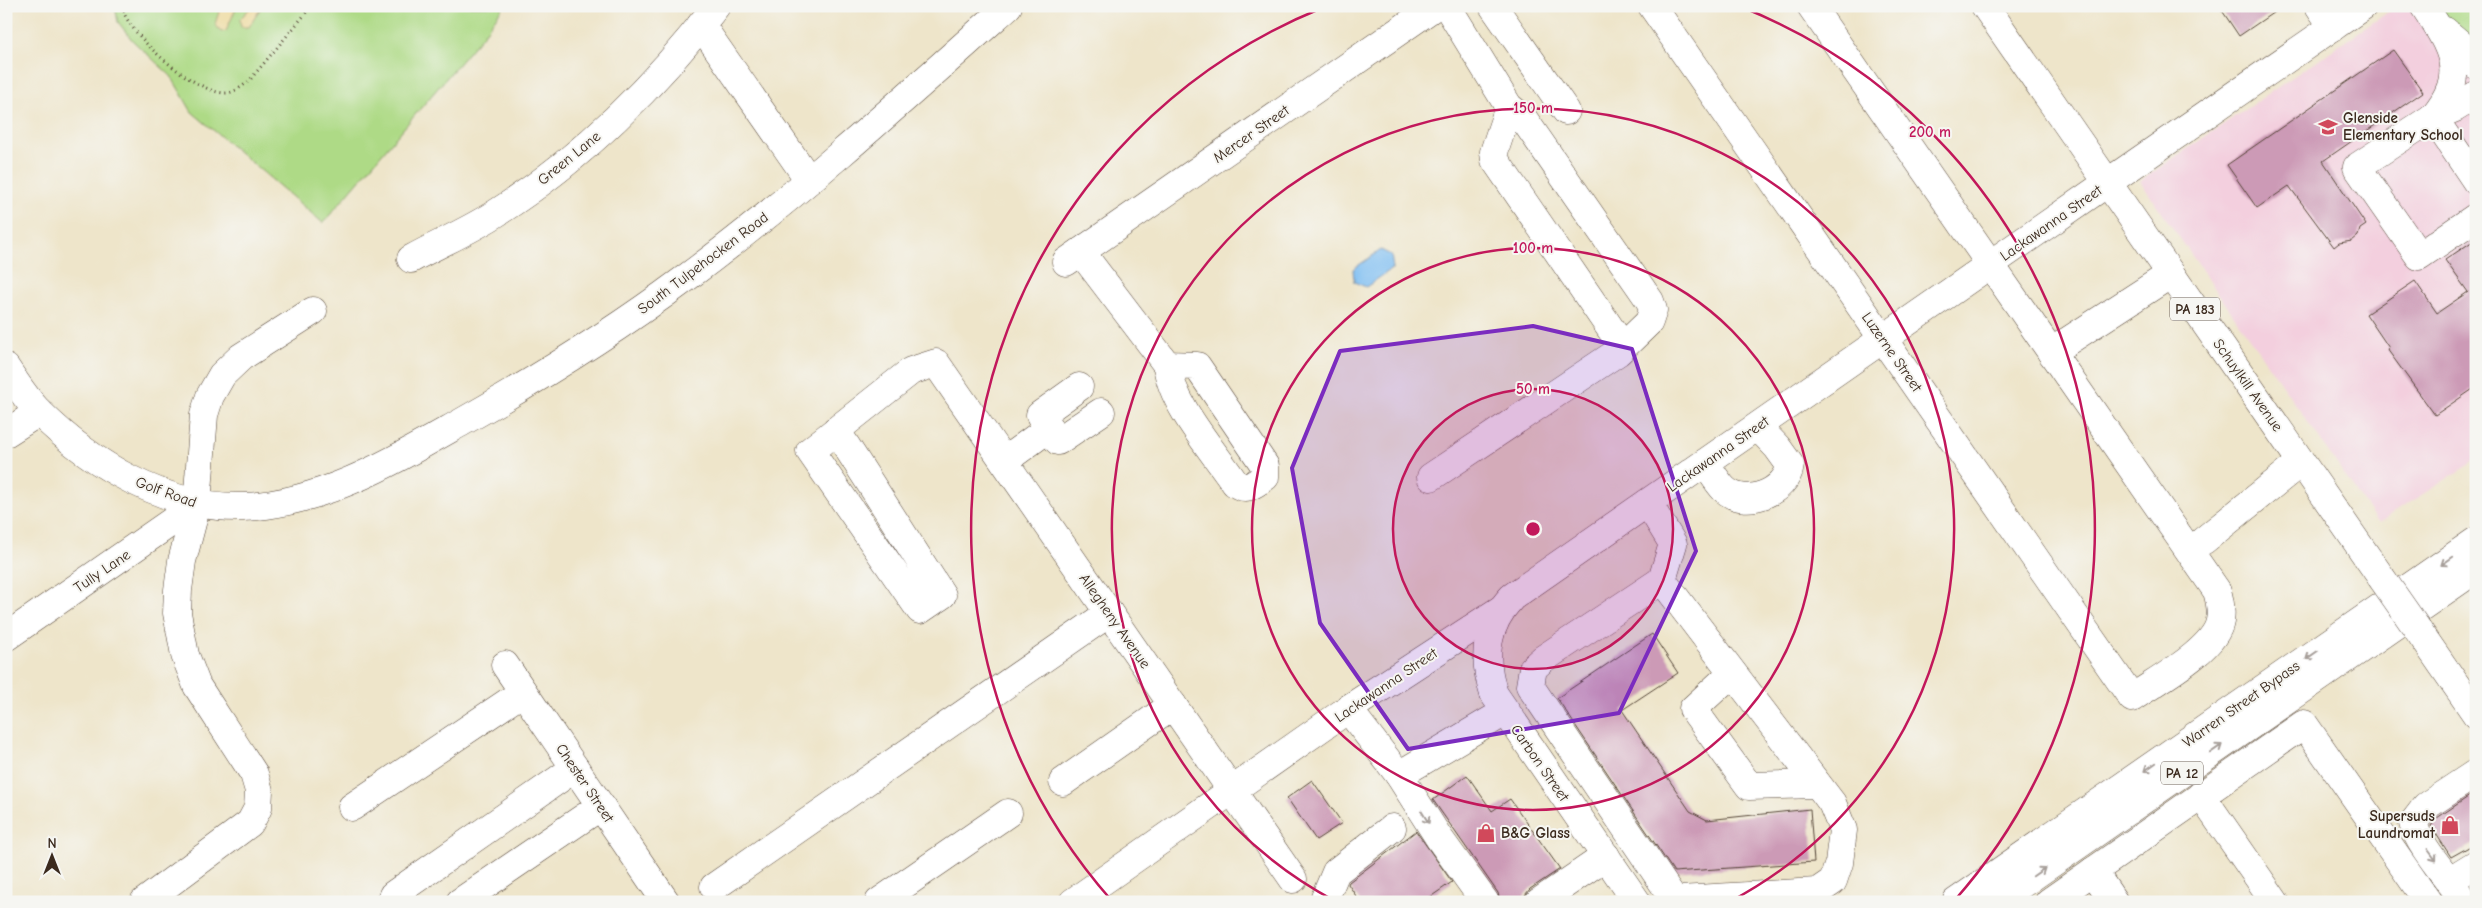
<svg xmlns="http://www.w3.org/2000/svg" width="2482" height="908" font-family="'Comic Neue',sans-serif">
<rect width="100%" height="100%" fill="#f6f6f2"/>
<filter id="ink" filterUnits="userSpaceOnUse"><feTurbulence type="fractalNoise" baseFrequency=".02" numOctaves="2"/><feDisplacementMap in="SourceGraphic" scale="10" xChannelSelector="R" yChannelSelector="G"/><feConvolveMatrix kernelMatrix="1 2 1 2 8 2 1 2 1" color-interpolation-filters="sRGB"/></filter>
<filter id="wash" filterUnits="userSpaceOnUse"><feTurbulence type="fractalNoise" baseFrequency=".0096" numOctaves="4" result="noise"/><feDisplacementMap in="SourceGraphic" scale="20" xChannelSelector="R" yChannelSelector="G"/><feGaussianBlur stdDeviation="1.12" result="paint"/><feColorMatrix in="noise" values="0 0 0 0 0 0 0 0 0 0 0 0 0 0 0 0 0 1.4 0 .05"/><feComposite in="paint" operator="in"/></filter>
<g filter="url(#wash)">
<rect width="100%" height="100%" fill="#eee5ca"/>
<polygon fill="#f3cfde" points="2397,6 2428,6 2476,73 2476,460 2378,523 2140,181"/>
<g fill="#aeda86" stroke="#748252">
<polygon points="115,6 504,6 483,35 323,223 192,112 171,76 133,41 118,22"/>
<polygon points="2428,6 2476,6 2476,73"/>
</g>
<g fill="#eeda9e" stroke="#94825e">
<polygon points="221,6 237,6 226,31 221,32 215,24"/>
<polygon points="252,6 262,6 249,27 241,27 240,19"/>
</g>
<polygon fill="#7dbdf2" stroke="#5c7488" points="1381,250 1391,255 1393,268 1366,287 1354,282 1353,269"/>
<g id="blocks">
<g fill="#cc9ab6">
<polygon points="2219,6 2283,6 2239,36"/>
<polygon points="2393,50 2423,92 2323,161 2366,225 2360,229 2358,236 2352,241 2339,243 2334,247 2289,186 2257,208 2227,165"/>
<polygon points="2476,239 2476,387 2435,415 2387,349 2389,348 2366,314 2415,281 2437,313 2468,292 2445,260"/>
<polygon points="1652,634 1678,673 1622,710 1690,811 1707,820 1810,809 1814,862 1674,872 1557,698"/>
<polygon points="1467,775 1492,811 1510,799 1560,869 1530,889 1525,895 1524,902 1500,902 1498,893 1433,800"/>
<polygon points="1312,780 1342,823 1316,840 1287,798"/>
<polygon points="2471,795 2476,801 2476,843 2451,857 2431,826 2437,818"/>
<polygon points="1416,831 1452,882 1423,902 1360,902 1348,884 1349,882"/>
</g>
</g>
</g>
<g filter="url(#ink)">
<use href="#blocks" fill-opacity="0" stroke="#564638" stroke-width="1"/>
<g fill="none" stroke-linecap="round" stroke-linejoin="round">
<g stroke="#564638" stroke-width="29">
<g id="minor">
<polyline points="1493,6 1566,111"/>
<path d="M 1652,6 L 2132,698 C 2156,681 2215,650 2220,621 C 2222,610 2220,601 2217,591 L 1811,6"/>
<polyline points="2319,6 2333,27"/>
<path d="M 2424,6 C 2452,48 2469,74 2433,117"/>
<polyline points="701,25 809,180"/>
<polyline points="2445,31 2464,47 2476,65"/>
<polyline points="2476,95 2455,108 2433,117 2357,167 2419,256 2476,217"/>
<polyline points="1509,107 1494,152 1495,160 1623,347"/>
<polyline points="2433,117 2476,181"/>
<polyline points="2107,183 2363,6"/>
<path d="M 1081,252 L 1167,365 C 1172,405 1212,449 1235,483 C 1247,492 1254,484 1265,477 L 1265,466 L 1197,366 L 1167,365"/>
<path d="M 411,259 C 440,243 471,230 498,212 C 581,159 657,84 716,6"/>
<polyline points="1066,262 1435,6"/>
<polyline points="2051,352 2171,274"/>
<path d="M 6,368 C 16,383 26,399 39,412 C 92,465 166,509 243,507 C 323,504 395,460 462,422 C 538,379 612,333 682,281 C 797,196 902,101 1008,6"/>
<polyline points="1079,387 1040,415 1058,441 1101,412"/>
<polyline points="836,430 942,595 920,610 810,451 911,371 936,363 1293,879"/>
<polyline points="6,433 39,412"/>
<polyline points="1004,461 1049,428"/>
<path d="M 1705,463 C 1711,471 1717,482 1724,489 C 1745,509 1787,492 1790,465 L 1777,447 L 1758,427"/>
<polyline points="1431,477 1618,352 1649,322 1653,310 1650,301 1523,118 1509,107 1447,6"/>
<polyline points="1648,503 1673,544 1662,580 1543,659 1533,668 1530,686 1673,898 1680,900 1817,892 1833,881 1839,863 1843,830 1832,803 1662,580"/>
<polyline points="2203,541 2301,462"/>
<polyline points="6,637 197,504"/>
<polyline points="505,665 666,902"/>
<polyline points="1732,673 1693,709 1749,786 1817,784"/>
<polyline points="1348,709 1399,775 1505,712"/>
<polyline points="1399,775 1439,838 1485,902"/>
<polyline points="1063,782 1173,705"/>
<polyline points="2201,795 2275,902"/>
<polyline points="352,807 523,692"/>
<polyline points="2093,871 2114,902"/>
<polyline points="2450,880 2476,864"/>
<polyline points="714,887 1109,613"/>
<polyline points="1325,898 1336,872 1392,828"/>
<polyline points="144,902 250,823 258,808 259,791 254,774 197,686 185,655 177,613 178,590 182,561 197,504 204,415 210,396 222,375 241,357 313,311"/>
<polyline points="390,902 393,895 575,768"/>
<polyline points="460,902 601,806"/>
<polyline points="879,902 1008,813"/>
<polyline points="1073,902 1348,709 1500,610"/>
<polyline points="1539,902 1606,856"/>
<polyline points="2049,902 2304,724 2428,902"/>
<path d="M 2464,902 C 2450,879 2419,847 2413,823 L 2426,806 L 2476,773"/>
</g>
</g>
<g stroke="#564638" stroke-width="29">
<g id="major">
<polyline points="1985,6 2381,577"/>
<polyline points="2418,630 2476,714"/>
<path d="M 1637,902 L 1494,694 C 1482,657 1485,626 1512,597 L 2107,183"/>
</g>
</g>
<g stroke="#564638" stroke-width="29">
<g id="highway">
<polyline points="1956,902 2476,541"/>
<polyline points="1996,902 2476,569"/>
</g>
</g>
<path stroke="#564638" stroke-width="3" stroke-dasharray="1 4" stroke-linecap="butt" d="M 122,6 C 126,34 196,93 225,93 C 235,93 242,86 249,81 L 312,6"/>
<use href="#minor" stroke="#fff" stroke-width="28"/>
<use href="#major" stroke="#fff" stroke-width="28"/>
<use href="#highway" stroke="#fff" stroke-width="28"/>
<g stroke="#564638" stroke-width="29" stroke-linecap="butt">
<polyline id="major-bridge" points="2381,577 2418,630"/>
</g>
<use href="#major-bridge" stroke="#fff" stroke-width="28"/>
</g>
<defs><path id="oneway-shaft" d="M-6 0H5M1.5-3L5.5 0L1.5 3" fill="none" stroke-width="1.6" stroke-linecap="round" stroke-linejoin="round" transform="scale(1.25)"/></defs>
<g stroke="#a79f9a">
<use href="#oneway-shaft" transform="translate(2447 561) rotate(145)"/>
<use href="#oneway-shaft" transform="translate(2312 655) rotate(145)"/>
<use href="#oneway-shaft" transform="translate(2216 749) rotate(-35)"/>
<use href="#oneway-shaft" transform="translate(2150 767) rotate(145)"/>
<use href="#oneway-shaft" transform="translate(1425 817) rotate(58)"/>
<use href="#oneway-shaft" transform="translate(2432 855) rotate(53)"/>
<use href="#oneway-shaft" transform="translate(2039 872) rotate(-35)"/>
</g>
</g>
<path fill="#7b2cbf" fill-opacity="0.2" stroke="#7b2cbf" stroke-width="4" stroke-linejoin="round" d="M 1533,326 L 1632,349 L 1696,551 L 1619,713 L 1408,749 L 1320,623 L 1292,468 L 1340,351 Z"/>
<circle cx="1533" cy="529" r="140" fill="#c2185b" fill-opacity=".12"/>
<g fill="none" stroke="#c2185b" stroke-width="2.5">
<circle cx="1533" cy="529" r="140"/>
<circle cx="1533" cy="529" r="281"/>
<path d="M1335 901A421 421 0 1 1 1731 901"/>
<path d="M1112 901A562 562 0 0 1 1322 8M1744 8A562 562 0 0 1 1954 901"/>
</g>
<defs>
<g id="school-bare" transform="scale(1.5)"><path d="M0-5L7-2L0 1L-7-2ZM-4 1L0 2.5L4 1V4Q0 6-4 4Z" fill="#d1495b" stroke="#f6f6f2" stroke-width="2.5" paint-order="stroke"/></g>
<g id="shop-bare" transform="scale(1.5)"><path d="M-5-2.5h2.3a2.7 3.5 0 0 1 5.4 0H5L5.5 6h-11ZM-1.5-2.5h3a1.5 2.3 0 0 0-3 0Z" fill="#d1495b" stroke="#f6f6f2" stroke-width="2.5" paint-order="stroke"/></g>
</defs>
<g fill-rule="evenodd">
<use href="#school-bare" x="2328" y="127"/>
<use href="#shop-bare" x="2450" y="825"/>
<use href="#shop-bare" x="1486" y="833"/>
</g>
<g text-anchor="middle" stroke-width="4" stroke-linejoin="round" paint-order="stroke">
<g fill="#f6f6f2" stroke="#73675e" stroke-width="1">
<rect x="2170" y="297.5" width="50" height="23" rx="4"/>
<rect x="2161" y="761.5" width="42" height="23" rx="4"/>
</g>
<g font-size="14" font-weight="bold" fill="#3b2a1e">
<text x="2195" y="314">PA 183</text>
<text x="2182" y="778">PA 12</text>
</g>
<g font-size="15" font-weight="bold" fill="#3b2a1e" stroke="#f6f6f2" text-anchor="start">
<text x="2343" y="123">Glenside<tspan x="2343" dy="17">Elementary School</tspan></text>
<text x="2435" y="821" text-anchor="end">Supersuds<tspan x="2435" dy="17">Laundromat</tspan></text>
<text x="1501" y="838">B&amp;G Glass</text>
</g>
<g font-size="15" fill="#3b2a1e" stroke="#f6f6f2">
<text transform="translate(1251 134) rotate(-35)" y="5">Mercer Street</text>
<text transform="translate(569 158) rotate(-39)" y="5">Green Lane</text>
<text transform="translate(2051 223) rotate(-35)" y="5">Lackawanna Street</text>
<text transform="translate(703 263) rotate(-37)" y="5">South Tulpehocken Road</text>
<text transform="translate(1892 352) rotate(55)" y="5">Luzerne Street</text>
<text transform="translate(2248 385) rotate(55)" y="5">Schuylkill Avenue</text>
<text transform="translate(1718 454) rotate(-35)" y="5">Lackawanna Street</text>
<text transform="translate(166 492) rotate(20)" y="5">Golf Road</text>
<text transform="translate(102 571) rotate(-34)" y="5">Tully Lane</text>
<text transform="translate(1115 621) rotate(55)" y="5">Allegheny Avenue</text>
<text transform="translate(1386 685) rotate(-34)" y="5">Lackawanna Street</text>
<text transform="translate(2241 704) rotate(-35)" y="5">Warren Street Bypass</text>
<text transform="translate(1540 763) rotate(55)" y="5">Carbon Street</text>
<text transform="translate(585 783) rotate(56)" y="5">Chester Street</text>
</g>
</g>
<circle cx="1533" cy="529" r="8" fill="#c2185b" stroke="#f6f6f2" stroke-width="2.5"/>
<g font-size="15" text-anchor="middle" font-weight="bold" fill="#c2185b" stroke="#f6f6f2" stroke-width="4" stroke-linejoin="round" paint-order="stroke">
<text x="1533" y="113">150 m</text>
<text x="1930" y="137">200 m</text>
<text x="1533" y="253">100 m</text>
<text x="1533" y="394">50 m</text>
</g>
<rect width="2482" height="908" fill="none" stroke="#f6f6f2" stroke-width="25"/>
<g transform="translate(52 856)" stroke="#f6f6f2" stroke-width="4" paint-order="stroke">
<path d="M0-4L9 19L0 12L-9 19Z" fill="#3b2a1e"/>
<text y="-8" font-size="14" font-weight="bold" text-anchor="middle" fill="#3b2a1e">N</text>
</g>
</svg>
